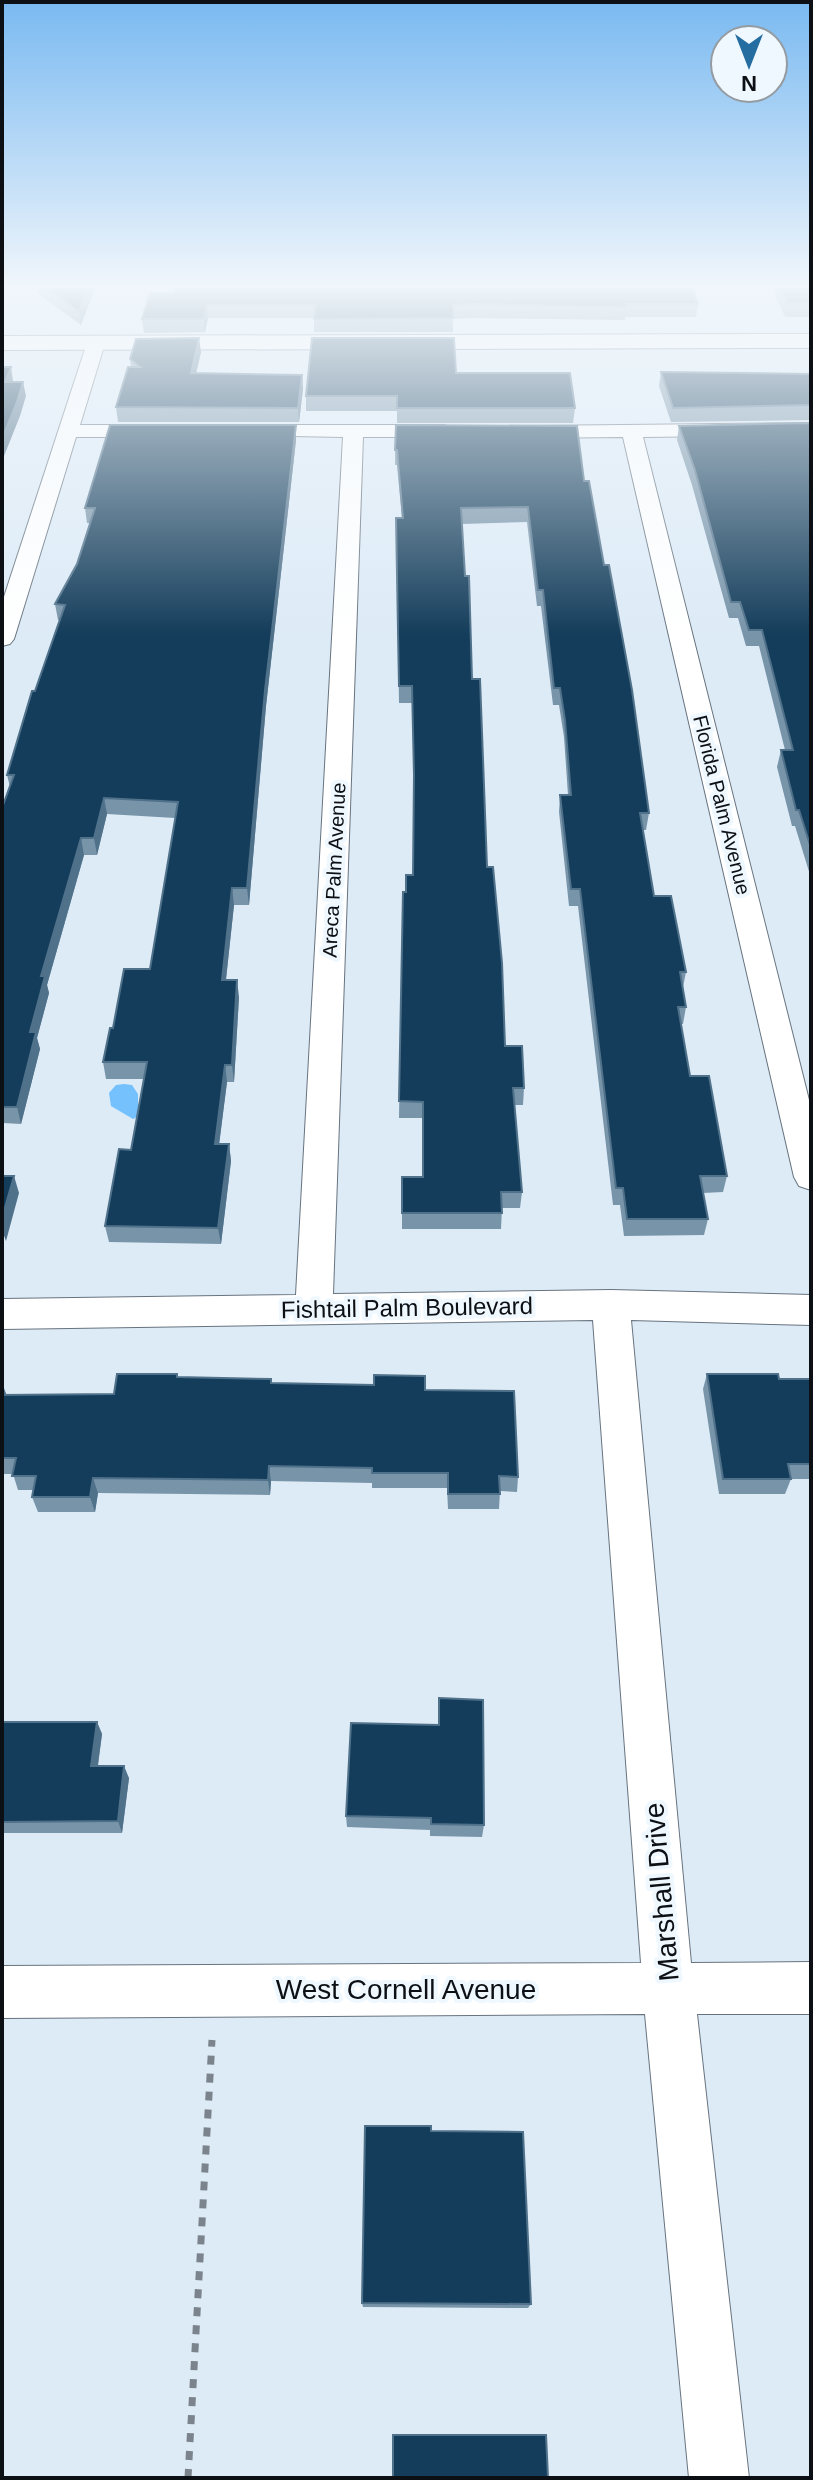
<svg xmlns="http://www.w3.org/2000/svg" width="813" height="2480" font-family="Helvetica,sans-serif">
<rect width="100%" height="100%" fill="#ddebf7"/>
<polygon fill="#74c1fe" points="124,1084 132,1085 138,1094 138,1104 142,1107 141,1115 133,1119 111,1106 109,1093 116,1085"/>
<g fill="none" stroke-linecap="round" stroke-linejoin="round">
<g stroke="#67737e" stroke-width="2">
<g id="minor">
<polygon points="96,338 105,343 80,425 157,425 167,431 157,437 76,437 14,639 10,644 2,646 2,603 87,343"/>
<polygon points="811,423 811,435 643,437 811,1108 811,1190 799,1186 794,1177 623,437 528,438 518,432 528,426"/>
<polygon points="248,425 445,425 455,431 445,437 363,437 333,1294 611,1290 811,1295 811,1325 631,1320 691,1963 811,1962 811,2014 697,2014 749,2478 689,2478 645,2014 2,2018 2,1966 641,1963 593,1320 2,1329 2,1299 296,1295 343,437 241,435 238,431 241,427"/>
</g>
</g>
<g stroke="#67737e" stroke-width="2">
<polygon id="tertiary" points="811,334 811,348 2,350 2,336"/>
</g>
<polyline stroke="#7b848c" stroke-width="7" stroke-dasharray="9 9" stroke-linecap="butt" points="188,2478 212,2040"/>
<use href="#minor" fill="#fff" fill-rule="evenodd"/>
<use href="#tertiary" fill="#fff" fill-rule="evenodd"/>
</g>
<g fill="#7894a9">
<polygon points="36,288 95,288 81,325 37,293"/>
<polygon points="772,288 811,288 811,317 785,317"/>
<polygon points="150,293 698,304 696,317 625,317 625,320 472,318 453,319 453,332 314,332 314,318 208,318 205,332 144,333 142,319"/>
<polygon points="201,352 196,373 302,375 303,389 299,422 118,422 116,407 131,367 130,359"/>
<polygon points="661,372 811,374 811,420 671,422 659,386"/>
<polygon points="456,373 575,408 573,423 397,423 397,411 306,411 306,396"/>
<polygon points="811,423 811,878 795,826 792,826 777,767 781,750 785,750 759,646 746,646 738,618 729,618 692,485 677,440 679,426"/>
<polygon points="296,440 266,706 249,905 234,905 226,980 239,997 234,1082 227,1082 219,1144 229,1144 231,1161 221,1244 109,1242 105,1226 131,1150 144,1079 106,1079 103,1062 113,1028 150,969 175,818 107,814 97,855 84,855 47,985 49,993 37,1038 40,1049 21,1124 3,1123 2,1126 2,808 10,787 7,775 59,620 58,620 55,604 77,564 90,523 87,523 85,508"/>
<polygon points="395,450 584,481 649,813 646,830 643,830 654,896 686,972 683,987 686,1007 683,1024 681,1024 690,1076 727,1176 723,1192 703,1193 708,1219 704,1235 624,1236 620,1205 613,1205 578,906 569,906 559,812 560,795 568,795 564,737 559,705 553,705 541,606 537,606 527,522 462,524 472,679 487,867 505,1046 524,1088 523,1105 514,1105 522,1192 520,1208 502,1208 501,1229 402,1229 402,1177 423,1177 422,1118 399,1118 403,892 406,892 413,875 414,788 412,703 399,703 396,518 402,518 397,465 395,465"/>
<polygon points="177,1374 178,1377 271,1379 272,1383 425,1390 518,1477 517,1492 500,1491 499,1509 448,1509 447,1488 372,1488 372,1483 271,1481 270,1495 98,1493 95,1512 38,1512 32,1497 34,1490 18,1490 13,1474 2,1474 2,1383 6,1395 114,1394"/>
<polygon points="707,1374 779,1379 811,1379 811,1479 791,1479 785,1494 719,1494 703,1389"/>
<polygon points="439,1698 484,1825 482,1837 430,1836 430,1830 347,1827 346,1816 438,1725"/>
<polygon points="2,1722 97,1722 102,1734 98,1766 129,1778 122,1833 2,1833"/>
<polygon points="362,2303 531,2304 528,2308 363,2307"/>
</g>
<g fill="#50718a">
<polygon points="88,288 95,288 81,325 79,311"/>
<polygon points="207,305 208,318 205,332 204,319"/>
<polygon points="199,338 201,352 193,387 191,373"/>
<polygon points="11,367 13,381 7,396 5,382"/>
<polygon points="302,375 303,389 299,422 298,408"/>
<polygon points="23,382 26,396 20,416 2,461 2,439"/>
<polygon points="296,425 296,440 266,706 249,905 247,888 265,690"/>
<polygon points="104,798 107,814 97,855 94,838"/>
<polygon points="81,838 84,855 47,985 49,993 37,1038 40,1049 21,1124 17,1107 41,976"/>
<polygon points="232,888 234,905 224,997 222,980"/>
<polygon points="237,980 239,997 234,1082 232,1065"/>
<polygon points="225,1065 227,1082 217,1161 215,1144"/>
<polygon points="229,1144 231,1161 221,1244 218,1228"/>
<polygon points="14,1176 19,1193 6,1241 2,1230 2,1218"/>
<polygon points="2,1383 7,1396 2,1406"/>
<polygon points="269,1466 271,1481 270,1495 268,1480"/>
<polygon points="93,1478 98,1493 95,1512 90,1497"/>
<polygon points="97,1722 102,1734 96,1778 91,1766"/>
<polygon points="124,1766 129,1778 122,1833 118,1821"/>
</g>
<g fill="#143d5b" stroke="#50718a" stroke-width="2">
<polygon points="45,288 88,288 79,311"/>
<polygon points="176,288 692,288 698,304 626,304 626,307 473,304 453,305 453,318 314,319 315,305 207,305 204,319 142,319 150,293 175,293"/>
<polygon points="780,288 811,288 811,303 787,303"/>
<polygon points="199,338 191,373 302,375 298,408 116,407 128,367 140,367 130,359 136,339"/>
<polygon points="312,338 454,338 456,373 570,373 575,408 397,408 397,396 306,396"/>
<polygon points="2,367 11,367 5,382 23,382 17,402 2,439"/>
<polygon points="661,372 811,374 811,405 673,408"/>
<polygon points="811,423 811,848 799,810 796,810 781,750 793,750 762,630 749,630 740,602 731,602 695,470 679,426"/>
<polygon points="110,425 296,425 265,690 247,888 232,888 222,980 237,980 232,1065 225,1065 215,1144 229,1144 218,1228 105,1226 119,1149 131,1150 147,1062 103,1062 110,1028 113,1028 124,969 150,969 178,802 104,798 94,838 81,838 41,976 45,976 30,1032 36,1032 17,1107 2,1107 2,808 14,775 7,775 32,691 35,691 65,605 55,604 77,564 95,508 85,508"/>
<polygon points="396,425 577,426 584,481 589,481 604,565 609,565 632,690 649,813 640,813 654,896 671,896 686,972 680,972 686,1007 678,1007 690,1076 709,1076 727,1176 700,1176 708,1219 627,1219 623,1188 616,1188 580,889 571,889 560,795 571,795 565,720 560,688 554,688 543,590 538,590 528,507 461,508 465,576 469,576 472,679 480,679 487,867 493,867 502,963 505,1046 522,1046 524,1088 513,1088 522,1192 501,1192 502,1213 402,1213 402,1177 423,1177 423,1102 399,1101 403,892 406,892 406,875 413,875 414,775 412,686 399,686 396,518 403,518 397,450 395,450"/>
<polygon points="2,1176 14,1176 2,1218"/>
<polygon points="117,1374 177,1374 177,1377 271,1379 271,1383 374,1385 374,1375 425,1376 425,1390 514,1391 518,1477 499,1476 500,1494 448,1494 448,1473 372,1473 372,1468 269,1466 268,1480 93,1478 90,1497 32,1497 36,1476 12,1476 16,1458 2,1458 2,1395 114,1394"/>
<polygon points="707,1374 778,1374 779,1379 811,1379 811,1464 788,1464 791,1479 723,1479"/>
<polygon points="439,1698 483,1700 484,1825 431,1824 431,1818 346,1816 351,1723 439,1725"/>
<polygon points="2,1722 97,1722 91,1766 124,1766 118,1821 2,1822"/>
<polygon points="365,2126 431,2126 431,2131 523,2132 531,2304 362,2303"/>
<polygon points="393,2435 546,2435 548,2478 393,2478"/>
</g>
<linearGradient id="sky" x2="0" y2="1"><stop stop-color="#79b9f1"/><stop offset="0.45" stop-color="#f0f6fb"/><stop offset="1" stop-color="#f0f6fb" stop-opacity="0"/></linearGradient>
<rect width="813" height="635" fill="url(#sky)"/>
<g text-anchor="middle" stroke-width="8" stroke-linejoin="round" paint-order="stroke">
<g font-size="20" fill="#0c1014" stroke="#eff8ff">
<text transform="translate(722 805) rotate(76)" y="7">Florida Palm Avenue</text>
<text transform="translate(334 870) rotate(-87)" y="7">Areca Palm Avenue</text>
</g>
<g font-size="24" fill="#0c1014" stroke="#eff8ff">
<text transform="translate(407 1308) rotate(-1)" y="8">Fishtail Palm Boulevard</text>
</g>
<g font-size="28" fill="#0c1014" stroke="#eff8ff">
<text transform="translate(661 1892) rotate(-95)" y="10">Marshall Drive</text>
<text x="406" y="1999">West Cornell Avenue</text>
</g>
</g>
<rect width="813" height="2480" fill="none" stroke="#0c1014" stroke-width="8"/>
<g transform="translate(749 64) rotate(180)"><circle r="38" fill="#eff8ff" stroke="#949ba1" stroke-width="2"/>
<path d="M0-6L14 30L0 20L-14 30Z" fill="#246da1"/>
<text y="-12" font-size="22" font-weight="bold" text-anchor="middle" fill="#0c1014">N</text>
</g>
</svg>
